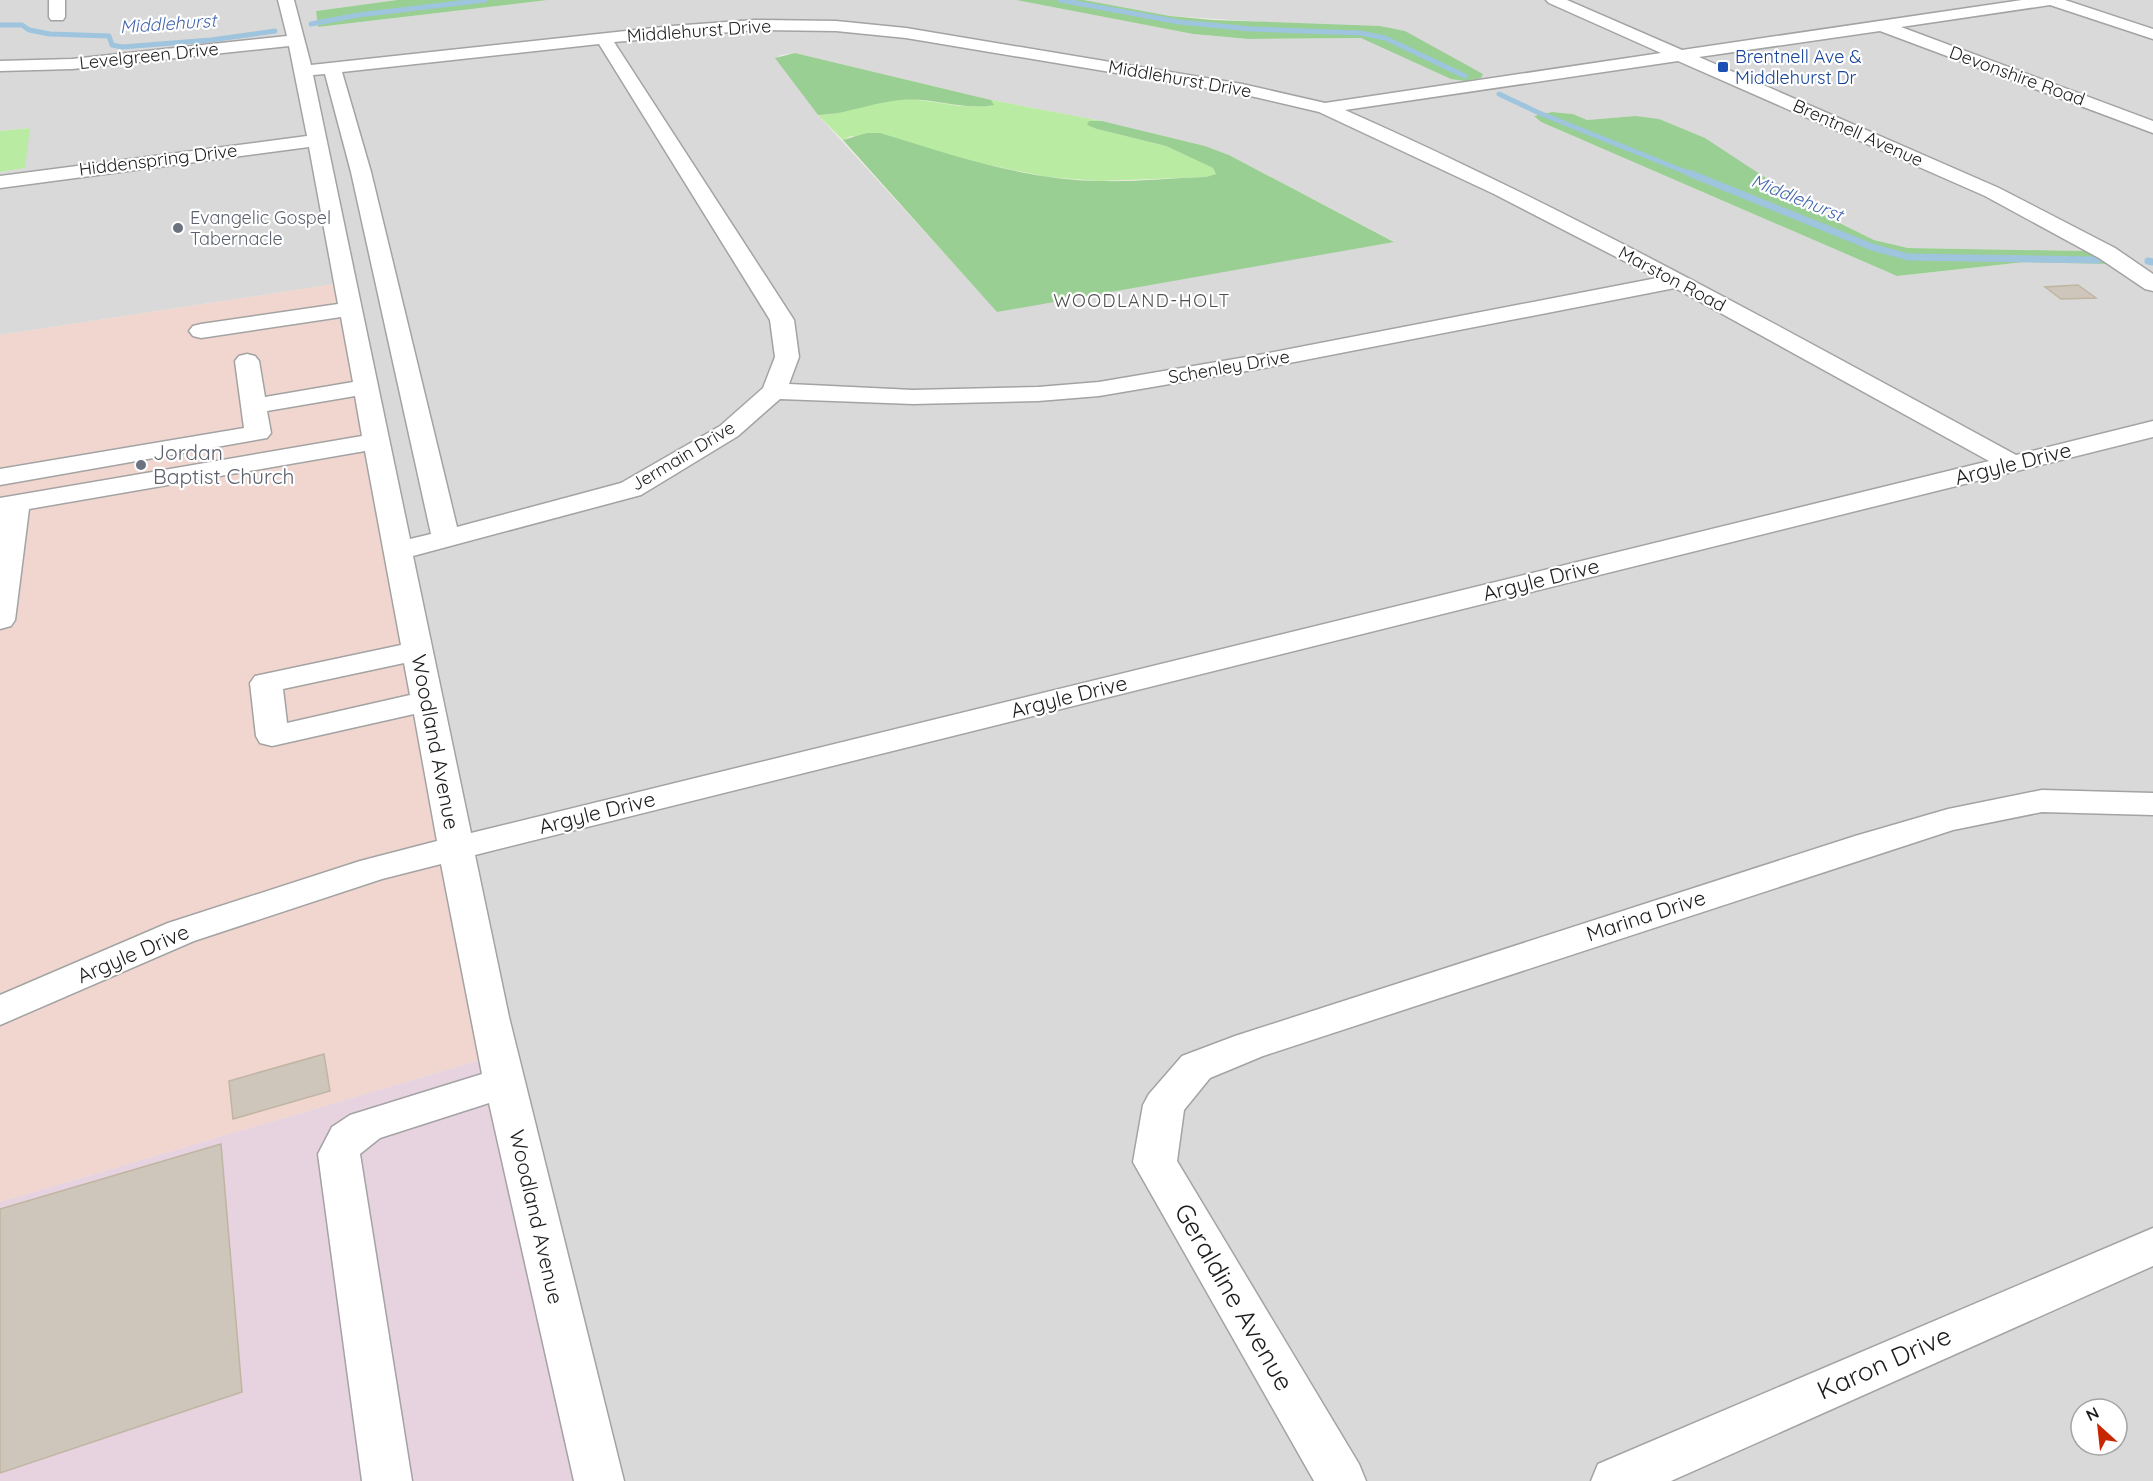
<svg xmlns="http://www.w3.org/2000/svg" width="2153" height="1481" font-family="Quicksand,sans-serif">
<rect width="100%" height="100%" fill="#eeece1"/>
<path fill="#dad9d9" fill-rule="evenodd" d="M 0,0 L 397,0 L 316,11 L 319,27 L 548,0 L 1016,0 L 1193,34 L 1248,39 L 1361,38 L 1374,42 L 1405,31 L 1170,16 L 1084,0 L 2153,0 L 2153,1481 L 602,1481 L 342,283 L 0,335 L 0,172 L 25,168 L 29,128 L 0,131 ZM 795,53 L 991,100 L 1102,121 L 1205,146 L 1229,155 L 1393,241 L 997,311 L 818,115 L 776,58 L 781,55 ZM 1552,112 L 1573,114 L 1587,120 L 1635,116 L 1874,240 L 1908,248 L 2085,251 L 2107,264 L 2025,262 L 1897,276 L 1541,122 L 1535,116 ZM 2081,1409 L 2117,1409 L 2117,1445 L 2081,1445 Z"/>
<polygon fill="#f0d6ce" points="342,283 494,1056 0,1202 0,335"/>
<polygon fill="#e7d2df" points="494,1056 602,1481 0,1481 0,1202"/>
<g fill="#b9eba3">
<path d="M 902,99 C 933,99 963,111 993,105 L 991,100 L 1102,121 L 1089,121 L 1097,129 L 1166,146 L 1213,168 L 1216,174 L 1206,177 L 1099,181 L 1047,177 L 851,136 L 843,140 L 818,115 L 828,115 L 871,103 Z"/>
<polygon points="30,128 25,168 0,172 0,131"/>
</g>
<g fill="#99cf93">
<polygon points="397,0 548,0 318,27 316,11"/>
<polygon points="1016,0 1084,0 1170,16 1213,20 1380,26 1405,31 1483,74 1481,78 1465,81 1451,79 1361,38 1248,39 1193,34"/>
<path d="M 795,53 L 991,100 L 994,105 C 962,111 933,97 901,100 C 874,102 843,115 818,115 L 775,58 Z"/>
<polygon points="1552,112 1573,114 1587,120 1635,116 1659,119 1705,138 1816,211 1874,240 1908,248 2085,251 2108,264 2025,262 1897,276 1541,122 1534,116"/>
<path d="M 1089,121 L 1102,121 L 1205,146 L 1229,155 L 1394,242 L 997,312 L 843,140 L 867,133 L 880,133 C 952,155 1024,180 1100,181 C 1135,182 1170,178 1206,177 L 1216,174 L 1213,168 L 1166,146 L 1097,129 L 1087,125 Z"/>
</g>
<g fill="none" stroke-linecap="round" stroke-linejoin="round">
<g stroke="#9ec4de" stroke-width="5">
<polyline points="1060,0 1179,22 1251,29 1360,33 1385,38 1465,76"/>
<polyline points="311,24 358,15 485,0"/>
<polyline points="0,25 22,25 29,30 50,34 109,36 112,45 122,47 211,40 275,31"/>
<polyline points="1499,94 1537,112 1693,175"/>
</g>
<g stroke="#9ec4de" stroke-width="7">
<polyline points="1689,173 1872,247 1908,257 2098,260"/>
<polyline points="2148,261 2153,262"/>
</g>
</g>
<g fill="#cec6ba" stroke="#c0b5a2" stroke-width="1.5">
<polygon points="2078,285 2096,298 2061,299 2045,287"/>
<polygon points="324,1054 330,1091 233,1119 229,1081"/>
<polygon points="221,1144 242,1392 0,1473 0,1209"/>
</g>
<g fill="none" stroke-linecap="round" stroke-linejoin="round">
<g stroke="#a3a3a3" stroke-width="3">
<g id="minor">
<polygon points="49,0 65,0 65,17 63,20 51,20 49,17"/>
<path d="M 278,0 L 294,0 L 311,65 L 672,26 L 754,20 L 836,21 L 906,28 L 1242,84 L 1325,103 L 1661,53 L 1549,3 L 1546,0 L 1567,0 L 1682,50 L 2022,0 L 2065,0 L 2153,29 L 2153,39 L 2050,5 L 1901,27 L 2153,121 L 2153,133 L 1880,31 L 1699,57 L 1999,188 L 2115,248 L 2153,274 L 2153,291 L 2145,289 L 2099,258 L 1985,196 L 1678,61 L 1345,110 C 1575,212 1795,335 2016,455 L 2153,421 L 2153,437 L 475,855 L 509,1017 L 624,1481 L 574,1481 L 489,1103 L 380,1138 L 360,1154 L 412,1481 L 362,1481 L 318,1154 L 332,1127 L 350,1115 L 482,1074 L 441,864 L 382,879 L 194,941 L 0,1025 L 0,995 L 168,923 L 360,861 L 437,841 L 414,714 L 272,746 L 260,743 L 256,736 L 250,683 L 255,676 L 401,645 L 365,451 L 29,509 L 15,620 L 11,626 L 0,629 L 0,498 L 362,436 L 355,396 L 267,411 L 271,433 L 267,438 L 0,485 L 0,469 L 244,428 L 235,361 L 239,356 L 247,354 L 255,356 L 259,361 L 265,397 L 353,382 L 341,317 L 201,338 L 193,336 L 189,331 L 193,326 L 201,324 L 338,304 L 309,147 L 0,188 L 0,176 L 307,136 L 289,46 L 72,69 L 0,71 L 0,61 L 72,59 L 287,36 ZM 754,30 L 836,31 L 906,38 L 1242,94 L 1319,112 L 1494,194 L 1657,278 L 1264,354 L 1099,382 L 1038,387 L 913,390 L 789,384 L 799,357 L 794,320 L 614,42 ZM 599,44 L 770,320 L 775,357 L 763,388 L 720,426 L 621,483 L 457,527 L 371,172 L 342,72 ZM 325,74 L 351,172 L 431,534 L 410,539 L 313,75 ZM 1675,288 L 1989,461 L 471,833 L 413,556 L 641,495 L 738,436 L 780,399 L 913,404 L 1038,401 L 1099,396 L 1264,368 ZM 404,663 L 410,695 L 287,723 L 283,689 Z"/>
<polygon points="2042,790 2153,793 2153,815 2042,812 1953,830 1263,1056 1210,1078 1184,1110 1177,1161 1359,1464 1366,1481 1314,1481 1133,1162 1143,1105 1149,1094 1182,1056 1235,1036 1855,836 1948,809"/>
<polygon points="2153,1228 2153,1266 1671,1481 1591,1481 1598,1464"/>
</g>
</g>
<use href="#minor" fill="#fff" fill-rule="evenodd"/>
</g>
<rect fill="#1a4fb4" stroke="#fff" stroke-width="2" x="1717" y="61" width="12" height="12" rx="3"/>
<g fill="#6b7280" stroke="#fff" stroke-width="2">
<circle cx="178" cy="228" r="6"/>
<circle cx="141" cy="465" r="6"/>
</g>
<g text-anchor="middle" stroke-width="4.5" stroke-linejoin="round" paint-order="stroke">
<g font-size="18" font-style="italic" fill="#4466af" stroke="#fff">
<text transform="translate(168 24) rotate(-4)" y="6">Middlehurst</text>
<text transform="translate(1797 198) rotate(22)" y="6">Middlehurst</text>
</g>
<g font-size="18" fill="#1c1c1c" stroke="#fff">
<text transform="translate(699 31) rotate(-4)" y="6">Middlehurst Drive</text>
<text transform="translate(149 56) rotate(-6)" y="6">Levelgreen Drive</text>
<text transform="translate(2017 76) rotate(20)" y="6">Devonshire Road</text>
<text transform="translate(1180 79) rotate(10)" y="6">Middlehurst Drive</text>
<text transform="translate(1858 133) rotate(24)" y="6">Brentnell Avenue</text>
<text transform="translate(158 160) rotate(-7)" y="6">Hiddenspring Drive</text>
<text transform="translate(1672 279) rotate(28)" y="6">Marston Road</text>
<text transform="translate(1229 367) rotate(-10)" y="6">Schenley Drive</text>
<text transform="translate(683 456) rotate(-31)" y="6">Jermain Drive</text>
</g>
<g font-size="18" fill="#164399" stroke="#fff" text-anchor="start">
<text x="1735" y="63">Brentnell Ave &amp;<tspan x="1735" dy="21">Middlehurst Dr</tspan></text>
</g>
<g font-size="18" fill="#5b616d" stroke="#fff" text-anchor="start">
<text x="190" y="224">Evangelic Gospel<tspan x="190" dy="21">Tabernacle</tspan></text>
</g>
<g font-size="18" letter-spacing="1.5" fill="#4f4f4f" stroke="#fff">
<text x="1142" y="307">WOODLAND-HOLT</text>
</g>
<g font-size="21" fill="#5b616d" stroke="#fff" text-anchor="start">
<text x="153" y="460">Jordan<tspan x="153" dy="24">Baptist Church</tspan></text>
</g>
<g font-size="21" fill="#1c1c1c" stroke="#fff">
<text transform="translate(2013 464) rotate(-14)" y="7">Argyle Drive</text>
<text transform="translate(1541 580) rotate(-14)" y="7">Argyle Drive</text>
<text transform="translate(1069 697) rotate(-14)" y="7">Argyle Drive</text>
<text transform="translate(435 742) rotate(79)" y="7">Woodland Avenue</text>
<text transform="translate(597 813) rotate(-14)" y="7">Argyle Drive</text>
<text transform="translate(1646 916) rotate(-18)" y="7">Marina Drive</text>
<text transform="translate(133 954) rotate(-23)" y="7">Argyle Drive</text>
<text transform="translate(536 1217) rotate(77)" y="7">Woodland Avenue</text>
</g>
<g font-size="26" fill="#1c1c1c" stroke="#fff">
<text transform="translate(1234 1297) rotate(60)" y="9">Geraldine Avenue</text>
<text transform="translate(1884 1363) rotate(-24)" y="9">Karon Drive</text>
</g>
</g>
<g transform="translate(2099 1427) rotate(333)"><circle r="28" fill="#ffffff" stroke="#a4a4a4" stroke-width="1.5"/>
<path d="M0-4.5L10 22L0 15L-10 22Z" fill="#c82600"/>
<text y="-9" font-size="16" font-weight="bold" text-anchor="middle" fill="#1c1c1c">N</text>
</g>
</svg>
